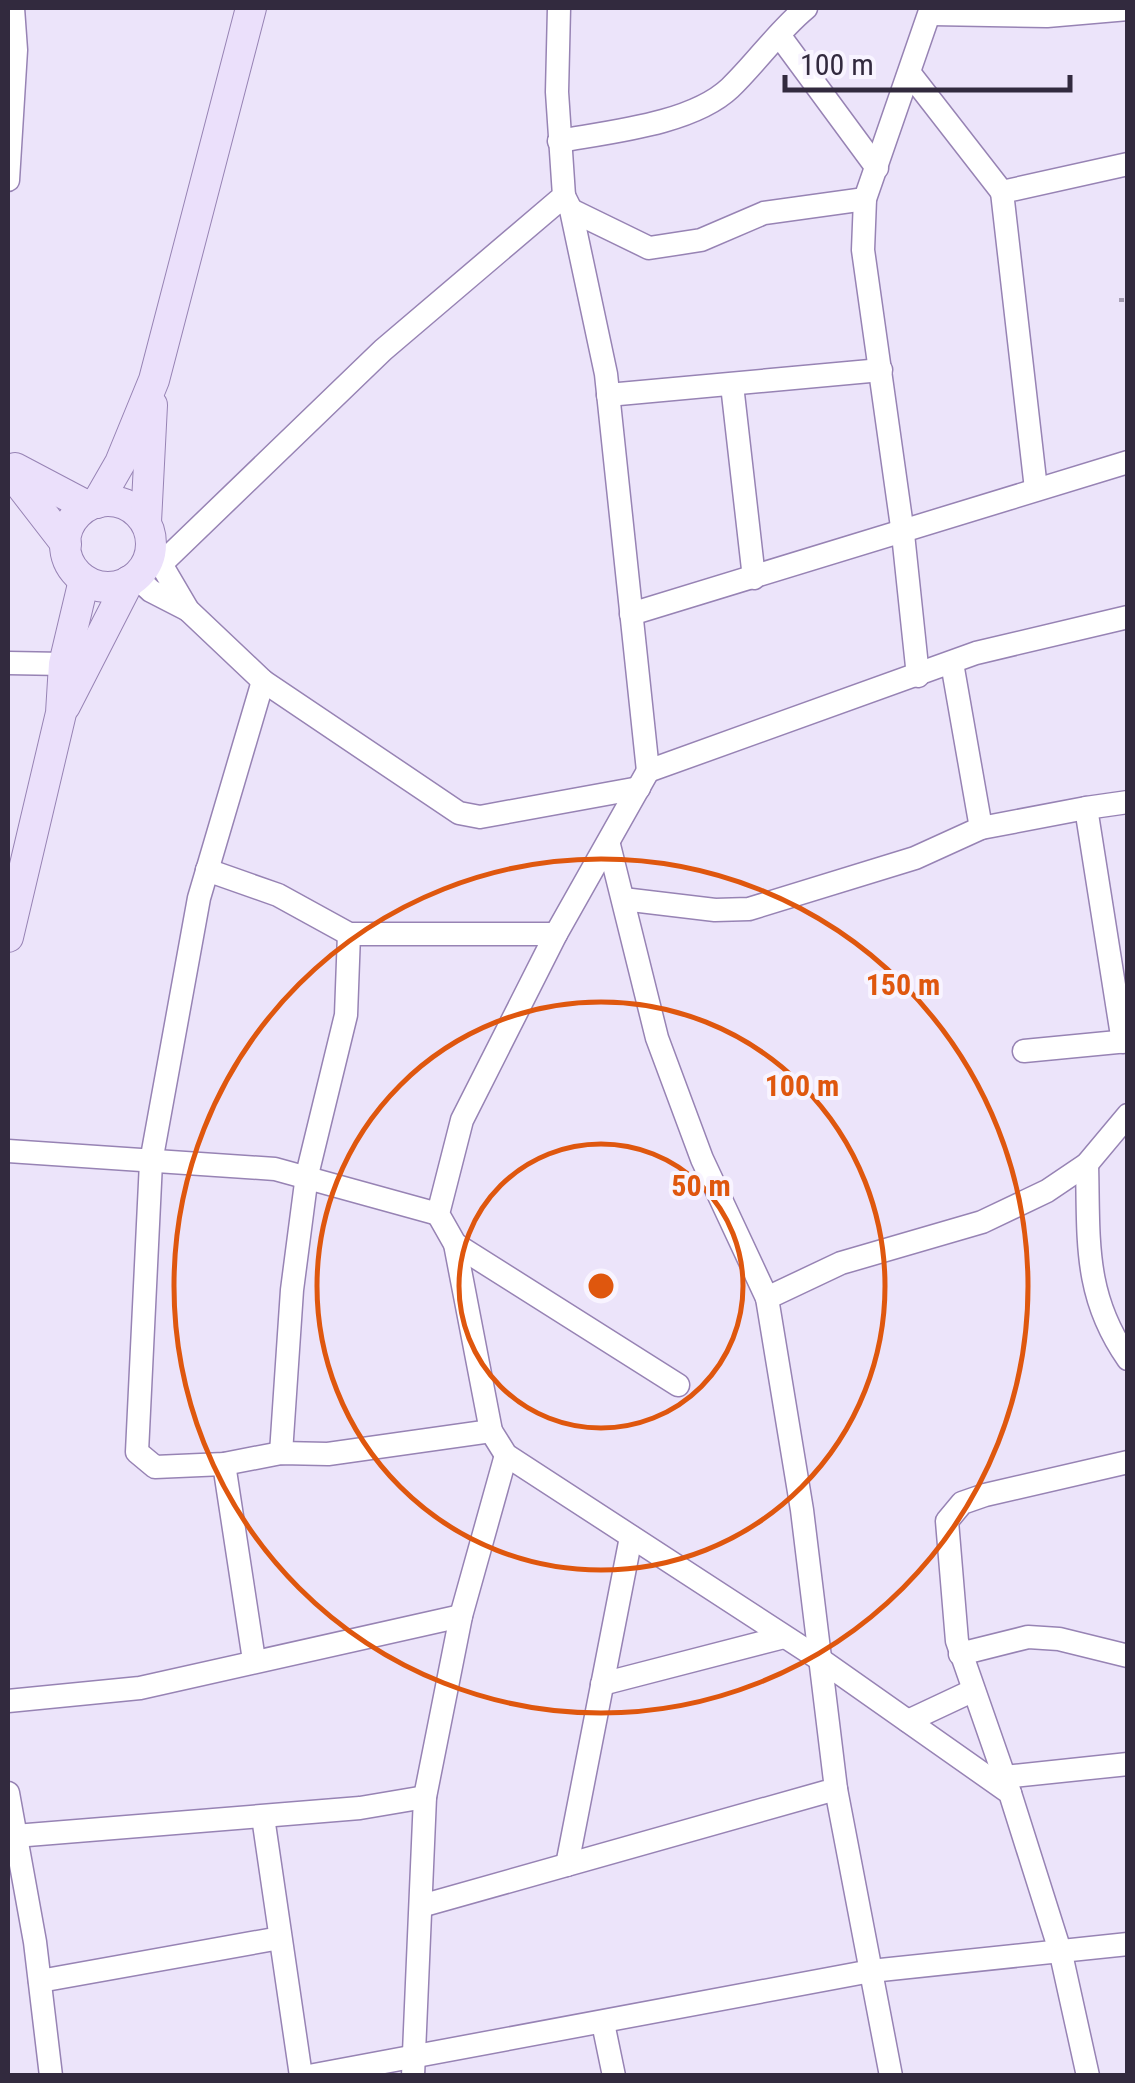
<svg xmlns="http://www.w3.org/2000/svg" width="1135" height="2083" font-family="'Roboto Condensed',sans-serif">
<rect width="100%" height="100%" fill="#ece4fa"/>
<g fill="none" stroke-linecap="round" stroke-linejoin="round">
<g stroke="#9783b4" stroke-width="25">
<g id="street">
<polyline points="932,14 1047,16 1128,9"/>
<polyline points="779,35 877,168"/>
<polyline points="911,75 1002,192"/>
<path d="M 559,141 C 609,132 692,124 730,88 C 757,62 778,31 806,8"/>
<polyline points="8,180 16,50 13,8"/>
<polyline points="564,196 571,210 606,374 648,771 976,653 1128,617"/>
<polyline points="571,210 649,248 701,240 764,213 865,199"/>
<polyline points="732,385 754,578"/>
<polyline points="608,395 881,370"/>
<polyline points="1036,489 1002,192 1128,164"/>
<polyline points="151,547 188,610 263,681 459,813 480,817 639,788"/>
<polyline points="160,565 383,350 564,196 557,92 559,8"/>
<polyline points="136,577 151,591 188,610"/>
<polyline points="631,614 1128,462"/>
<polyline points="8,663 64,664"/>
<polyline points="952,663 981,828"/>
<polyline points="918,676 903,534 863,250 865,199 931,8"/>
<polyline points="263,681 199,898 151,1162 137,1452 155,1467 224,1464 281,1453 328,1454 491,1431"/>
<polyline points="648,771 556,934 462,1120 438,1214 455,1244 491,1431 506,1455 821,1660 1010,1793 1061,1954 1088,2076"/>
<polyline points="609,845 657,1038 702,1159 767,1298"/>
<polyline points="207,870 278,895 349,934 556,934"/>
<polyline points="623,899 715,910 749,909 915,858 981,828 1086,808"/>
<polyline points="1123,1042 1086,808 1128,802"/>
<polyline points="1024,1051 1128,1041"/>
<polyline points="8,1151 275,1169 438,1214"/>
<path d="M 1087,1164 C 1089,1239 1083,1295 1128,1359"/>
<polyline points="455,1244 678,1385"/>
<polyline points="281,1453 292,1290 307,1175 346,1015 349,934"/>
<polyline points="224,1464 254,1660"/>
<polyline points="960,1654 1028,1637 1059,1639 1128,1656"/>
<polyline points="602,1684 784,1637"/>
<polyline points="8,1701 140,1688 461,1616"/>
<polyline points="908,1721 972,1691"/>
<polyline points="1004,1777 1128,1764"/>
<polyline points="836,1789 891,2076"/>
<polyline points="8,1793 35,1942 51,2076"/>
<polyline points="1010,1793 957,1641 947,1521 962,1503 985,1495 1128,1462"/>
<polyline points="263,1817 301,2076"/>
<polyline points="15,1836 360,1808 425,1797"/>
<polyline points="567,1865 631,1537"/>
<polyline points="421,1906 836,1789 802,1510 767,1298 841,1263 982,1222 1047,1191 1087,1164 1128,1115"/>
<polyline points="40,1981 280,1938"/>
<polyline points="603,2023 614,2076"/>
<polyline points="309,2076 871,1971 1128,1944"/>
<polyline points="413,2076 425,1797 461,1616 506,1455"/>
</g>
</g>
<g stroke="#9783b4" stroke-width="32">
<g id="secondary">
<polyline points="15,468 87,506"/>
<polyline points="8,469 66,544"/>
<circle cx="108" cy="544" r="43"/>
<polyline points="97,503 120,463 154,380 251,8"/>
<polyline points="146,522 152,405"/>
<polyline points="65,706 129,581"/>
<polyline points="8,937 61,713 64,664 84,580"/>
</g>
</g>
<polyline stroke="#a69eb3" stroke-width="4" stroke-dasharray="5 8" stroke-linecap="butt" points="1119,300 1128,300"/>
<use href="#street" stroke="#fff" stroke-width="22"/>
<use href="#secondary" stroke="#ebe0fb" stroke-width="30"/>
</g>
<g fill="none" stroke="#df570e" stroke-width="5">
<circle cx="601" cy="1286" r="142"/>
<circle cx="601" cy="1286" r="284"/>
<circle cx="601" cy="1286" r="427"/>
</g>
<circle cx="601" cy="1286" r="15" fill="#df570e" stroke="#f8f4ff" stroke-width="5"/>
<g font-size="30" text-anchor="middle" font-weight="bold" fill="#df570e" stroke="#f8f4ff" stroke-width="8" stroke-linejoin="round" paint-order="stroke">
<text x="903" y="995">150 m</text>
<text x="802" y="1096">100 m</text>
<text x="701" y="1196">50 m</text>
</g>
<rect width="1135" height="2083" fill="none" stroke="#322a3e" stroke-width="20"/>
<path d="M785 75v15h285v-15" fill="none" stroke="#322a3e" stroke-width="5"/>
<text x="800" y="75" font-size="30" fill="#322a3e" stroke="#f8f4ff" stroke-width="8" paint-order="stroke">100 m</text>
</svg>
